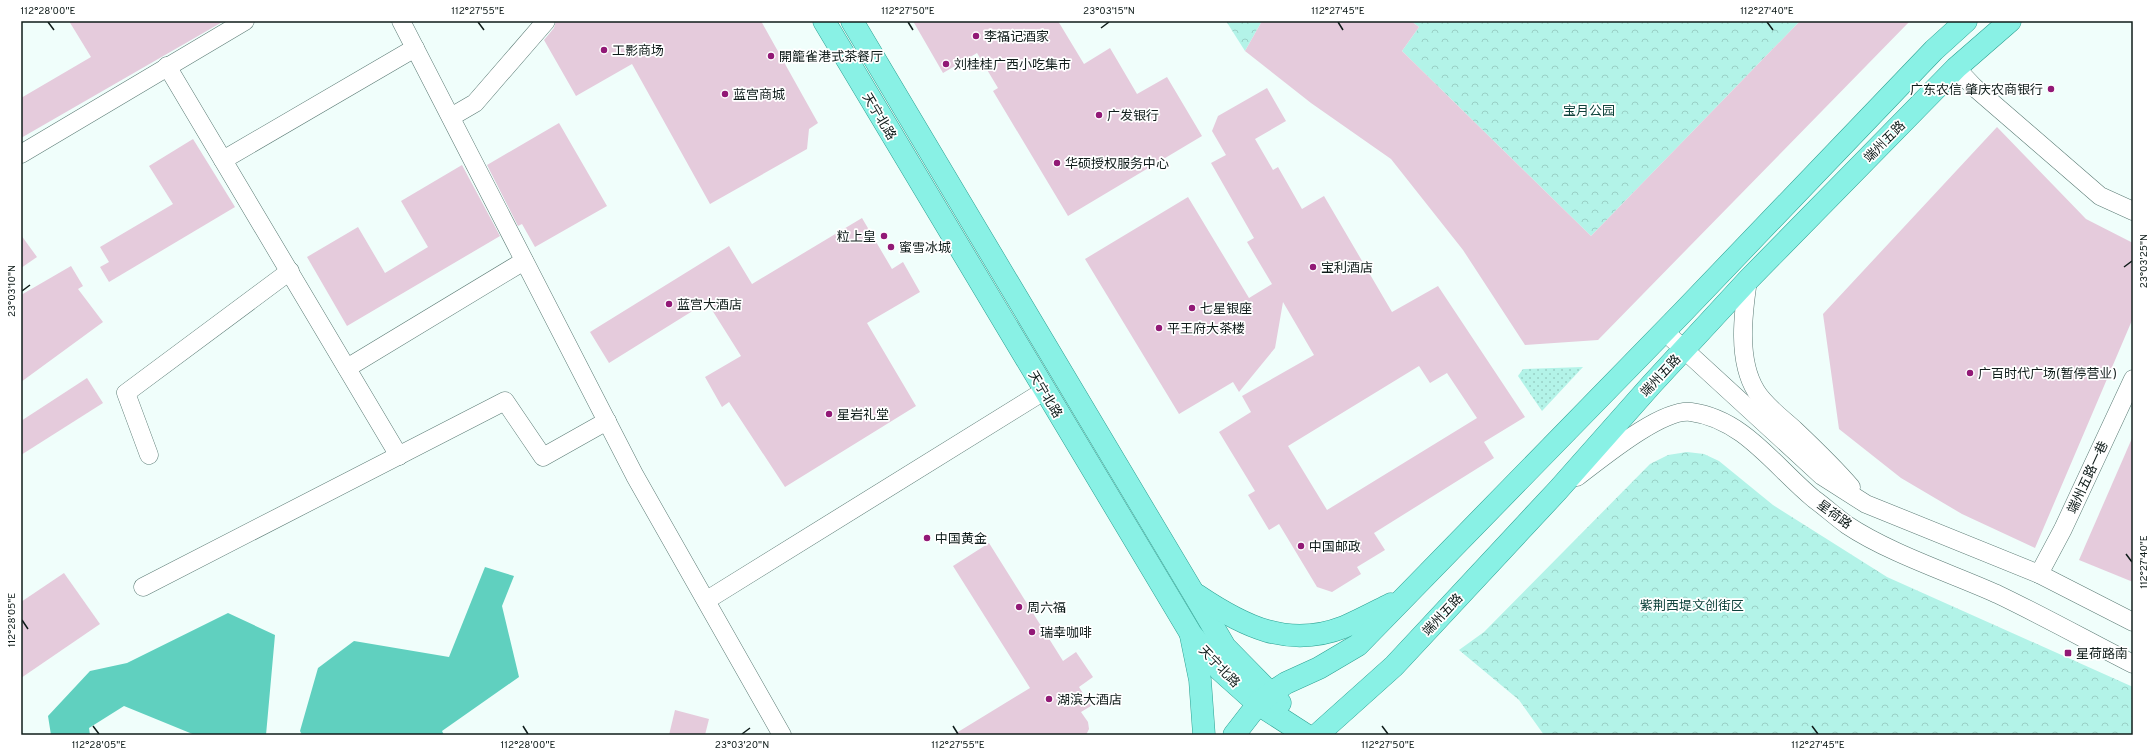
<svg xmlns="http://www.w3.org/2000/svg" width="2154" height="756" font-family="Overpass,'Noto Sans SC',sans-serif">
<defs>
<pattern id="grass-dots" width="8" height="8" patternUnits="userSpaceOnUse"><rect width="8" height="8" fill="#b3f3e8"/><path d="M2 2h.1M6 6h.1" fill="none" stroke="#99d0c6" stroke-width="1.8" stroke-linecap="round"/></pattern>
<pattern id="forest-crowns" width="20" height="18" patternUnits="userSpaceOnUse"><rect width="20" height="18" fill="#b3f3e8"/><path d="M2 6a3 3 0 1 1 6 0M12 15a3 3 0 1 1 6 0" fill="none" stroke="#99d0c6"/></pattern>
</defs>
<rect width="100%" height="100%" fill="#f0fefb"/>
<polygon fill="url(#grass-dots)" points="1583,367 1542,411 1518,376 1523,369"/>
<g fill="url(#forest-crowns)">
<polygon points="1226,21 1262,21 1245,51"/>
<polygon points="1411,21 1800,21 1591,236 1402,51 1419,27"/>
<polygon points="1687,452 1704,454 1719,461 1773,505 1887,577 2133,687 2133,735 1544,735 1519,700 1459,650 1484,632 1650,464 1668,455"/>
</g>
<g fill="#60d0bf">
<polygon points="485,567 514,576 502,606 519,677 442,731 444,735 302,735 300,731 318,668 354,641 449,657"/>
<polygon points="228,613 275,635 266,735 195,735 124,706 89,728 90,735 51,735 48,716 90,671 127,663"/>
</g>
<g fill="#e5cbdc" fill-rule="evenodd">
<polygon points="69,21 224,21 21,138 21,98 91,57"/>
<polygon points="556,21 761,21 818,123 809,129 807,149 710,204 632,64 576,96 544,40 554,28"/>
<polygon points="913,21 1058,21 1084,64 1110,48 1137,94 1167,77 1202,136 1068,216 993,91 998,88 977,53 943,73"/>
<polygon points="1262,21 1411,21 1419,27 1402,51 1591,236 1800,21 1910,21 1598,340 1525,345 1463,250 1391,159 1311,103 1245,51"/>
<path d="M 1267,88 L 1286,121 L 1255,139 L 1273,170 L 1278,167 L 1302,209 L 1324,196 L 1392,312 L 1438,286 L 1525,417 L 1484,442 L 1494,458 L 1374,533 L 1385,550 L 1357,567 L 1361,574 L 1332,592 L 1317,587 L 1279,524 L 1269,530 L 1248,495 L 1255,491 L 1219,432 L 1251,412 L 1242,396 L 1314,355 L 1283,302 L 1275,348 L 1239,392 L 1233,382 L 1179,414 L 1085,259 L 1188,197 L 1249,298 L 1272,284 L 1247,242 L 1254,238 L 1211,163 L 1226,155 L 1212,131 L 1218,116 ZM 1419,366 L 1430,383 L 1447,373 L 1477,418 L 1327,510 L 1288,446 Z"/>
<polygon points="559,123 607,206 535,247 522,224 518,226 487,165"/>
<polygon points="1997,127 2086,219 2133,243 2133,318 2035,548 1962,514 1901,478 1839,429 1823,314"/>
<polygon points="193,139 235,207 109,282 100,267 109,262 100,247 173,204 149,166"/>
<polygon points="462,165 500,236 347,326 307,257 358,227 385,273 428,247 401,201"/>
<polygon points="862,218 892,269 903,262 920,292 867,323 916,406 785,487 729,402 722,407 705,377 741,356 707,302 609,363 590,332 729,246 752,284"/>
<polygon points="21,235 37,257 21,268"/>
<polygon points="71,266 83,286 78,289 103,322 21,382 21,295"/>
<polygon points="87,378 103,403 21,455 21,421"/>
<polygon points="2133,436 2133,582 2079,560"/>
<polygon points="989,543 1063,661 1076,652 1093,677 1079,687 1091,706 1081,712 1088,722 1089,729 1086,735 953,735 1030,688 953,566"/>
<polygon points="64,573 100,624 21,678 21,602"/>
<polygon points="675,710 709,719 705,735 669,735"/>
</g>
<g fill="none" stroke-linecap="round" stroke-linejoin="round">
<g stroke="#5a7a74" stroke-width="19">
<g id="minor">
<polyline points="401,21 635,476 782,735"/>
<polyline points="167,66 399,456"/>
<polyline points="1956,68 1974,87 2100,196 2133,211"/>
<polyline points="451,117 475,103 546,21"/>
<polyline points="21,154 245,21"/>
<polyline points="223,160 415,48"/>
<path d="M 1748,280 C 1743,314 1737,360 1756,391 C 1765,406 1782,418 1795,430 C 1814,448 1833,466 1851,487"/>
<polyline points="1664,331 1822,476 1866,504 2039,574 2133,622"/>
<polyline points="347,368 524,261"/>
<polyline points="149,455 126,393 290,271"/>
<path d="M 1577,477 C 1601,459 1662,408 1691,412 C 1744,419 1775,467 1814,499 C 1825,507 1836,517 1847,525 C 1889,553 1950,573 1997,594 C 2043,616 2088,641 2133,664"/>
<polyline points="2039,574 2063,529 2133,379"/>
<polyline points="143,587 505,401 543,457 607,421"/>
<polyline points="707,600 1044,391"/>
</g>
</g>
<g stroke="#2ca192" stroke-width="23">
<g id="major">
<polyline points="824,21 1191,634 1220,670 1258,704 1306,735"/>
<polyline points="852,21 1194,594 1225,647 1280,703"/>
<path d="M 1197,595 C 1243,626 1288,649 1344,627 C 1360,620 1375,612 1391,604"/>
<polyline points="1191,636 1200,680 1204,735"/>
<polyline points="1234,735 1258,704 1271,693 1286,683 1319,668 1358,645 1682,313 1934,50 1966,21"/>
<polyline points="1317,735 1394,666 1558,490 1651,385 1748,280 1956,68 2010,21"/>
</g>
</g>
<use href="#minor" stroke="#fff" stroke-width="18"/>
<use href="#major" stroke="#89f1e5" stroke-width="22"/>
</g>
<path fill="none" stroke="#0f1c1a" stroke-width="1.5" d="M 48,22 L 54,30M 478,22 L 484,30M 908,22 L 913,30M 1338,22 L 1343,30M 1767,22 L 1773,30M 1101,28 L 1109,22M 2124,267 L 2132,261M 22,291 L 30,285M 2126,554 L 2132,562M 22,620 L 28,629M 93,726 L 99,734M 523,726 L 528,734M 953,726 L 958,734M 1382,726 L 1388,734M 1812,726 L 1818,734M 742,734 L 750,728"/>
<g fill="#921976" stroke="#fff" stroke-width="1.5">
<circle cx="976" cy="36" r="4"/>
<circle cx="604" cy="50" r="4"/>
<circle cx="771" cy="56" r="4"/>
<circle cx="946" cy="64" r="4"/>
<circle cx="2051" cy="89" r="4"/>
<circle cx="725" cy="94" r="4"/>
<circle cx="1099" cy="115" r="4"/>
<circle cx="1057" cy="163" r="4"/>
<circle cx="884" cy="236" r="4"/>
<circle cx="891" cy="247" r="4"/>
<circle cx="1313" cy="267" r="4"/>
<circle cx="669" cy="304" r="4"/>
<circle cx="1192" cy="308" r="4"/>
<circle cx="1159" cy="328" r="4"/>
<circle cx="1970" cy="373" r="4"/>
<circle cx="829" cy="414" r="4"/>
<circle cx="927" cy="538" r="4"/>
<circle cx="1301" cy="546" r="4"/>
<circle cx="1019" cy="607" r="4"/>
<circle cx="1032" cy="632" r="4"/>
<rect x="2064" y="649" width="8" height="8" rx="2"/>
<circle cx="1049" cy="699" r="4"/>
</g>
<g text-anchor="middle" stroke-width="3.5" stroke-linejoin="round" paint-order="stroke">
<g font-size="13" fill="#0f1c1a" stroke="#fff" text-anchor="start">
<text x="984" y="41">李福记酒家</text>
<text x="612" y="55">工影商场</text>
<text x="779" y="61">開籠雀港式茶餐厅</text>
<text x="954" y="69">刘桂桂广西小吃集市</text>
<text x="2043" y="94" text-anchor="end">广东农信 肇庆农商银行</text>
<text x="733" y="99">蓝宫商城</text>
<text x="1107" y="120">广发银行</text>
<text x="1065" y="168">华硕授权服务中心</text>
<text x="876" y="241" text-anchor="end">粒上皇</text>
<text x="899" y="252">蜜雪冰城</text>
<text x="1321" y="272">宝利酒店</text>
<text x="677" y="309">蓝宫大酒店</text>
<text x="1200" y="313">七星银座</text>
<text x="1167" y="333">平王府大茶楼</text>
<text x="1978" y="378">广百时代广场(暂停营业)</text>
<text x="837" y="419">星岩礼堂</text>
<text x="935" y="543">中国黄金</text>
<text x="1309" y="551">中国邮政</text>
<text x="1027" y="612">周六福</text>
<text x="1040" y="637">瑞幸咖啡</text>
<text x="2076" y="658">星荷路南</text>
<text x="1057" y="704">湖滨大酒店</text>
</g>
<g font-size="13" fill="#0e423b" stroke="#fff">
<text x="1589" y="115">宝月公园</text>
<text x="1692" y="610">紫荆西堤文创街区</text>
</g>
<g font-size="13" fill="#0f1c1a" stroke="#fff">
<text transform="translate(880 116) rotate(59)" y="5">天宁北路</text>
<text transform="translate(1884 141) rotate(-45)" y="5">端州五路</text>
<text transform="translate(1660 375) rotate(-47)" y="5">端州五路</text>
<text transform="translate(1046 394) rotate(59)" y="5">天宁北路</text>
<text transform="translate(2087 477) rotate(-65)" y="5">端州五路一巷</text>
<text transform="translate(1835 514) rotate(36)" y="5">星荷路</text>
<text transform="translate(1442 614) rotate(-47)" y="5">端州五路</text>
<text transform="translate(1220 666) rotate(46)" y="5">天宁北路</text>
</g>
</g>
<rect width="2154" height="756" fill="none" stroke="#ffffff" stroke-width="44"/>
<rect x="22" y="22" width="2110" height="712" fill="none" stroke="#0f1c1a" stroke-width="1.5"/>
<g font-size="10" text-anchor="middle" fill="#0f1c1a">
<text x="48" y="14">112°28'00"E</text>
<text x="478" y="14">112°27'55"E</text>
<text x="908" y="14">112°27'50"E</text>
<text x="1109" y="14">23°03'15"N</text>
<text x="1338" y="14">112°27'45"E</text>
<text x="1767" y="14">112°27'40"E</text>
<text transform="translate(2143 261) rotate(-90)" y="4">23°03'25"N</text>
<text transform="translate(11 291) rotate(-90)" y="4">23°03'10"N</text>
<text transform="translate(2143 562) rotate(-90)" y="4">112°27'40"E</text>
<text transform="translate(11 620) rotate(-90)" y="4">112°28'05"E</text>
<text x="99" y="748">112°28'05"E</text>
<text x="528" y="748">112°28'00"E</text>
<text x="742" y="748">23°03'20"N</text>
<text x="958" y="748">112°27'55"E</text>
<text x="1388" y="748">112°27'50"E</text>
<text x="1818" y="748">112°27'45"E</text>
</g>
</svg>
